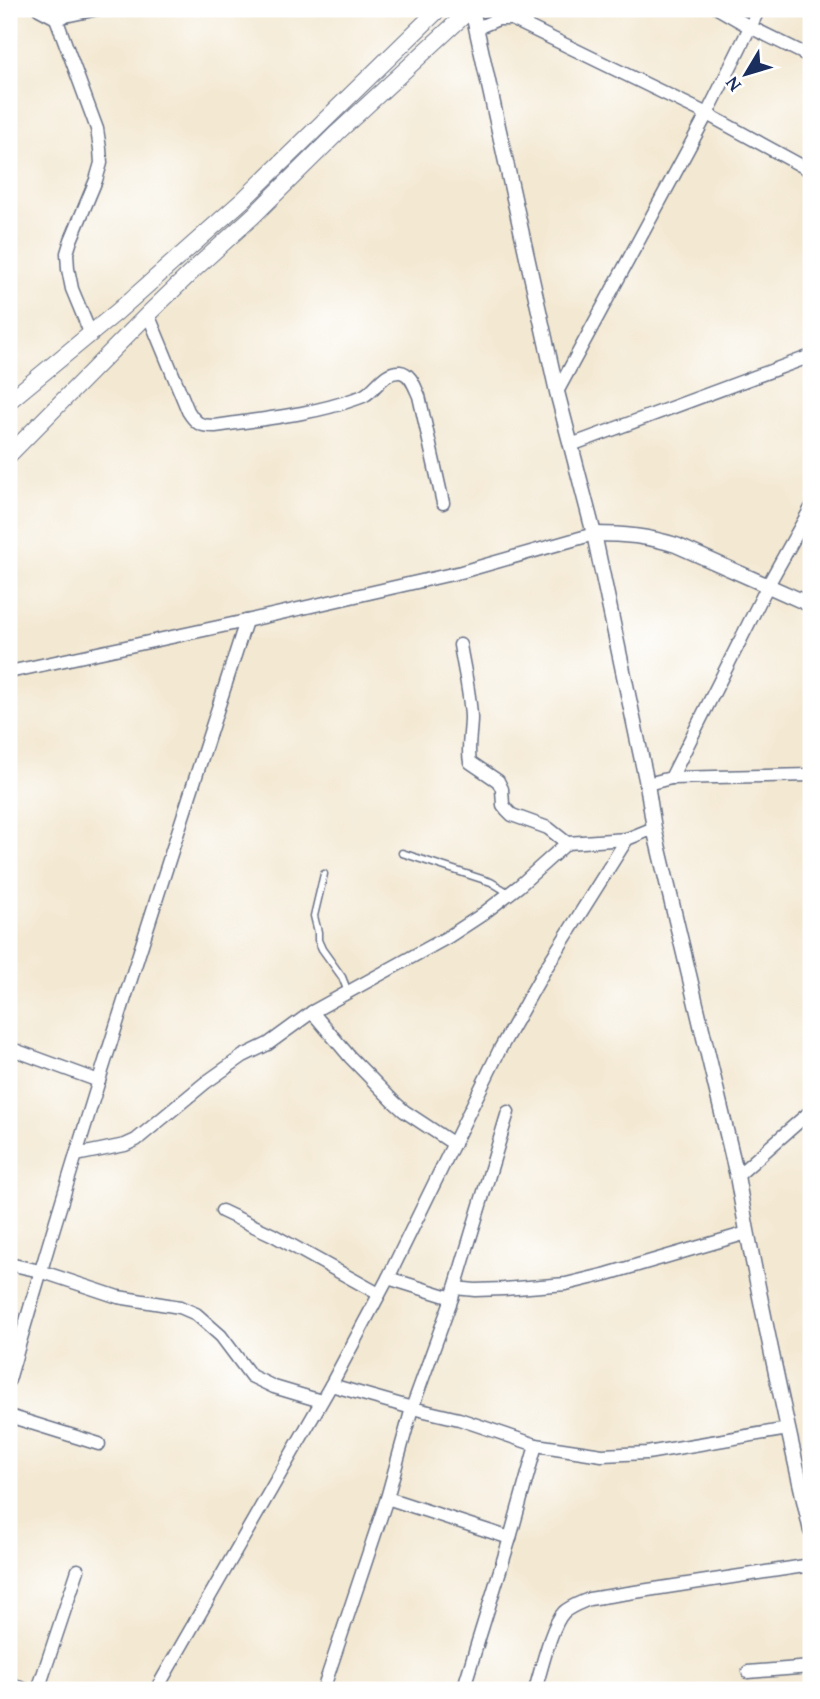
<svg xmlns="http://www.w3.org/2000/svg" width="820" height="1699" font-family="'Gentium Book Plus',serif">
<rect width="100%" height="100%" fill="#fff"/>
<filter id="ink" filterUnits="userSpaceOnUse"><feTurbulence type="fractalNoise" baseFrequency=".0143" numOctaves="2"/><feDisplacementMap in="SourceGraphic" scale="14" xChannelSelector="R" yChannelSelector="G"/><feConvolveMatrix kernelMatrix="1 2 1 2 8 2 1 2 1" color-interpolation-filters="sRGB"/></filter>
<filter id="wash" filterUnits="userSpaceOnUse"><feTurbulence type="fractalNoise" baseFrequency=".00686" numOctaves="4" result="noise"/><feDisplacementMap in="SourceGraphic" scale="28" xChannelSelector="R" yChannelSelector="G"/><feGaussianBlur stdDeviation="1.57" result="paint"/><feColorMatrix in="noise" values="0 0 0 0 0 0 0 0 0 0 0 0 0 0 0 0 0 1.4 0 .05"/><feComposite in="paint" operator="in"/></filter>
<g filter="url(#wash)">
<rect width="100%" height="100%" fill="#f3e8d1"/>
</g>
<g filter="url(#ink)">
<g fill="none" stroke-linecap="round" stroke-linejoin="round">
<g stroke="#677086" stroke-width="9">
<g id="service">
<polyline points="402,853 491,882 509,893"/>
<polyline points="324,874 314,916 318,932 318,940 322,949 342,977 348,992"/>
</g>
</g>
<g stroke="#677086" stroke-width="15">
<g id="minor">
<polyline points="39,9 56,18 98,9"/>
<polyline points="719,9 750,27 811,57"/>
<polyline points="56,18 97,129 100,149 101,163 96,180 71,240 67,253 68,269 72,289 91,335"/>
<polyline points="477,28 498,19 512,19 707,114 811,171"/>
<path d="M 148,314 L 188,411 C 196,424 200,426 215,426 C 261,419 311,415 355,399 C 358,398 362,397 365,395 C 377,388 384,371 400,372 C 411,373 415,388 419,396 L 443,503"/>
<polyline points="557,392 707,114 759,9"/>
<polyline points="571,445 811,356"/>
<path d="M 460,645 C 464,669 470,693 471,717 C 471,733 467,748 470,762 L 498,781 L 502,789 L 503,805 L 507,810 L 512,815 L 548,828 L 567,843"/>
<polyline points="9,672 246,621 461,572 594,534"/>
<polyline points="671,778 811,775"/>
<polyline points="647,784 671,778 768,585 811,508"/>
<polyline points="312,1012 350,1057 393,1101 404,1111 454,1144"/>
<polyline points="9,1048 99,1081"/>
<polyline points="76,1155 125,1145 136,1140 205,1083 243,1056 268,1044 312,1012 448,937 480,916 519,886 567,843 627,839"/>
<polyline points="737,1176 811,1111"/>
<polyline points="222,1211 273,1235 379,1294"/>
<polyline points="9,1264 40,1271 118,1297 180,1307 196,1314 221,1336 251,1376 274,1387 321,1401"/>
<polyline points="388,1278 452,1298"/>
<polyline points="455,1288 475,1290 504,1289 566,1284 607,1274 747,1233"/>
<path d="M 9,1380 C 82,1125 165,873 246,621"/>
<polyline points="331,1385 412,1408 459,1419 536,1445 602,1455 647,1453 788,1429"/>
<polyline points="9,1416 99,1444"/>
<polyline points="387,1498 510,1538"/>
<polyline points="748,1672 811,1667"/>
<polyline points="9,1684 27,1690"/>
<polyline points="38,1690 78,1570"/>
<polyline points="156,1690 331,1385 388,1278 500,1049 544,971 627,839 654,828"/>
<polyline points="323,1690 387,1498 412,1408 452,1298 508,1112"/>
<polyline points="463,1690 510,1538 536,1445"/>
<path d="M 535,1690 C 541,1671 551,1625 564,1612 C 571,1606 580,1603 589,1599 L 811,1565"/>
</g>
</g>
<g stroke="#677086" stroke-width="17">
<g id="tertiary">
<path d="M 472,9 L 557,392 L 594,534 L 647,784 L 654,828 L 737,1176 C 758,1295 784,1413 811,1531"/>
<path d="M 594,534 C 624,534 647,536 676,545 L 811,605"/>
</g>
</g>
<g stroke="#677086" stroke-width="18">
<g id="secondary">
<polyline points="9,401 117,312 243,200 439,9"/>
<polyline points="9,455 148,314 199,265 253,216 337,133 471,9"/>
</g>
</g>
<use href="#service" stroke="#fff" stroke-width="6"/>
<use href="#minor" stroke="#fff" stroke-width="12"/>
<use href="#tertiary" stroke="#fff" stroke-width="14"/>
<use href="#secondary" stroke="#fff" stroke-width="16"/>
</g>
</g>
<rect width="820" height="1699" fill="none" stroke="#fff" stroke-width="35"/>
<g transform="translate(746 74) rotate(232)" stroke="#ffffff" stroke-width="5" paint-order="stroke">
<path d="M0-5L12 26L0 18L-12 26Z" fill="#1b2f5e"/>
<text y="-10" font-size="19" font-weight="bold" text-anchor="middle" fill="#1b2f5e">N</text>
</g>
</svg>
